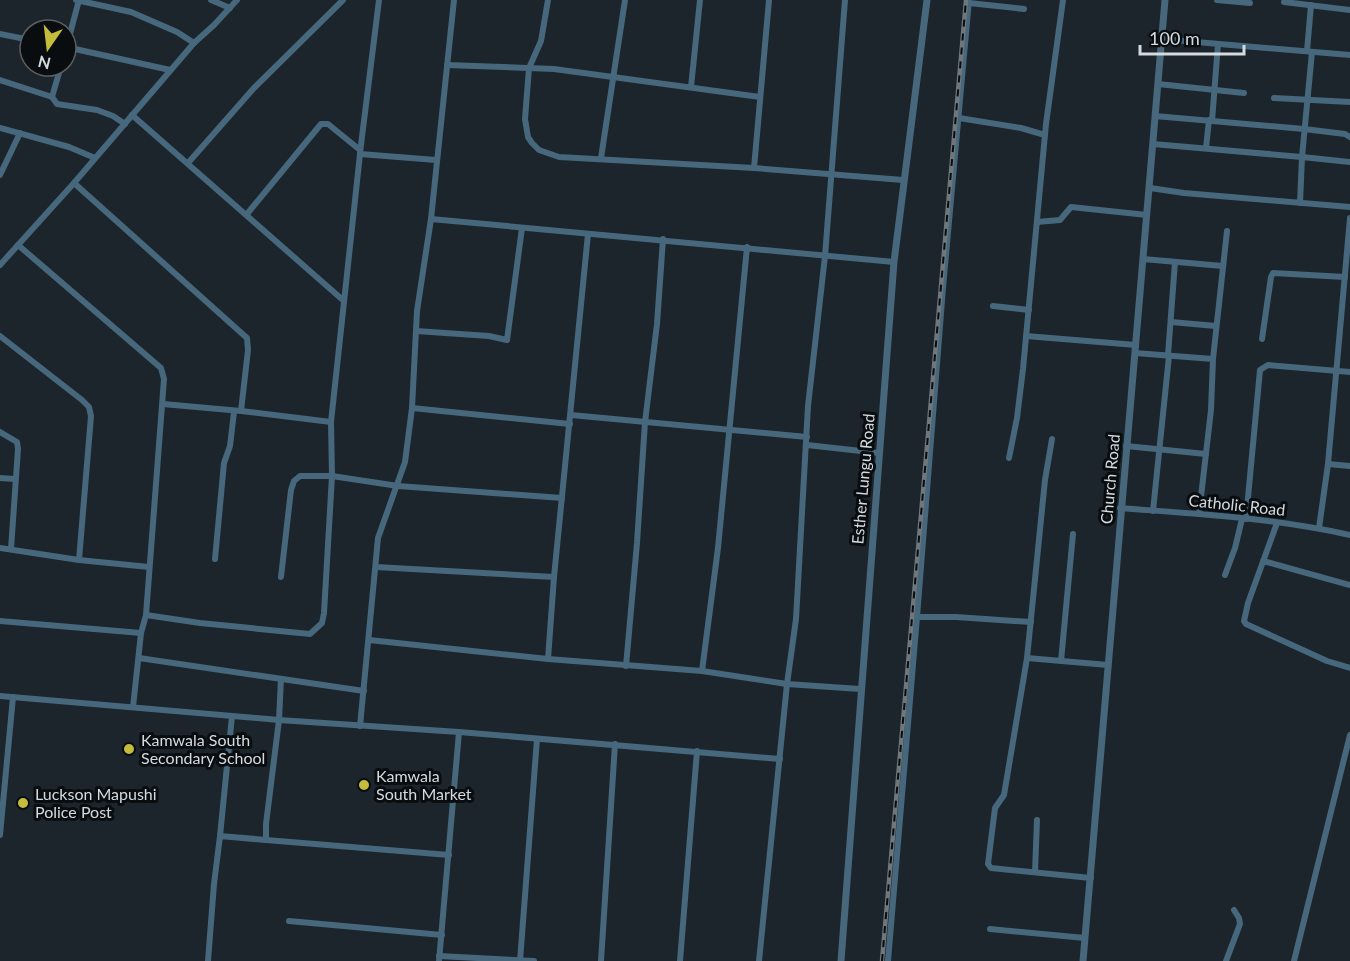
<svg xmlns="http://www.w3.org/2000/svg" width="1350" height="961" font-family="Lato,sans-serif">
<rect width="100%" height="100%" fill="#1b252b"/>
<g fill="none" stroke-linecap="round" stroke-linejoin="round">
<g stroke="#47677c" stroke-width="6">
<polyline points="76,0 131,12 177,32 194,43"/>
<polyline points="211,0 230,8"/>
<polyline points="548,0 541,41 529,68 525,119 528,137 532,143 539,150 559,157 754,168 903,180"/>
<polyline points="969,0 943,288 917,617 956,617 1031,622"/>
<polyline points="1217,0 1250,3"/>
<polyline points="1284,2 1350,10"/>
<polyline points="969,3 1024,9"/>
<polyline points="0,34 30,40"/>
<polyline points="1161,39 1350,55"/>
<polyline points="66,47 170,70"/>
<polyline points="66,49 79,0"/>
<polyline points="1307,51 1311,5"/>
<polyline points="447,65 554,69 760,97"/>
<polyline points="0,80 52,97 57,104 97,110 113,116 125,124"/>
<polyline points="1158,84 1244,93"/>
<polyline points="691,87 700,0"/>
<polyline points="52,97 61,66"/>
<polyline points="1274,98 1350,102"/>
<polyline points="132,115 344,301"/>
<polyline points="1155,116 1304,129 1345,134 1350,137"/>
<polyline points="959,118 1021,128 1045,135"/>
<polyline points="1212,121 1218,44"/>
<polyline points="0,128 69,147 95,158"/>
<polyline points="1153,144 1302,157 1312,52"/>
<polyline points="1206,148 1209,120"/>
<polyline points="360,153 379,0"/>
<polyline points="601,158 625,0"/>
<polyline points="188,163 254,88 343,0"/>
<polyline points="754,168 769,0"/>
<polyline points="0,175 20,133"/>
<polyline points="74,183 247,338 248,350 241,411"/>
<polyline points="1150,188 1184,193 1350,207"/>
<polyline points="1300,203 1302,157 1350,162"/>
<polyline points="247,214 321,124 328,124 360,150"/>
<polyline points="431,219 894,262"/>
<polyline points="1037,222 1060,220 1071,207 1147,215"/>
<polyline points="18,245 161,368 164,379 146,615 141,633 133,707"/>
<polyline points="1143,259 1223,266"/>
<polyline points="0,265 74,183 194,43 214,25 237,0"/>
<polyline points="993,306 1029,310"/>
<polyline points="1171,322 1216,326"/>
<polyline points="416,331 489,336 507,340 522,228"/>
<polyline points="0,336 82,400 89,407 91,416 79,560"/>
<polyline points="1026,336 1136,345"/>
<polyline points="1262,339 1271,277 1273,273 1345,277"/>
<polyline points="1135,353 1213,359 1211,410 1199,514"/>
<polyline points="1168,355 1175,262"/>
<polyline points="1213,359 1227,231"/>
<polyline points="163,404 241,411 331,422"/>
<polyline points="412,408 570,424"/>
<polyline points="571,415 807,437"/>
<polyline points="0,432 17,442 18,449 11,549"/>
<polyline points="1052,439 1045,480 1027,658 1004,795 995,808 988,864 991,868 1091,878"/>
<polyline points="807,445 879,453"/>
<polyline points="1126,446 1206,454"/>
<polyline points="1009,458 1017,418 1023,369 1046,124 1063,0"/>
<polyline points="1328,464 1350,466"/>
<polyline points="0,478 15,479"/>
<path d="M 1120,508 C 1197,514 1275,518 1350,535"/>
<polyline points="1153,511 1169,356"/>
<polyline points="1246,519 1260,370 1268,365 1350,372"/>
<polyline points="1277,523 1248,603 1244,621 1246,624 1327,661 1350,668"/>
<polyline points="1319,528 1328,464 1350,218"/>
<polyline points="0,548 79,560 149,567"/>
<polyline points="215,559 224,463 230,446 234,412"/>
<polyline points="1263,561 1350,585"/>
<polyline points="376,567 554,577"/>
<polyline points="1225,575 1235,548 1242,519"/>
<polyline points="281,577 291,490 294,481 300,476 332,476 398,486 562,498"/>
<polyline points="146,615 200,623 310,634 322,623 324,613 332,476 331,422 360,154 436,160"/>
<polyline points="0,621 141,633"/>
<polyline points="369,640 548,659 702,671 787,684 860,689"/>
<polyline points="139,658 364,691"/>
<polyline points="1027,658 1108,665"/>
<polyline points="548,659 554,577 588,234"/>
<polyline points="1061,661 1073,534"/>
<polyline points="626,666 637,543 645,422 657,324 663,239"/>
<polyline points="702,671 718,548 747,247"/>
<polyline points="281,679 279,720 266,824 266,840 449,855"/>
<polyline points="0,696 279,720 459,732 780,759"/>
<polyline points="360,726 378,538 405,462 412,408 417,311 431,219 454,0"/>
<polyline points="0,835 13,697"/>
<polyline points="220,836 232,716"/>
<polyline points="1035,872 1037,820"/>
<polyline points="289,921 442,935"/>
<polyline points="990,929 1085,938"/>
<polyline points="439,956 534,961"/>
<polyline points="208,961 214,884 220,836 266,840"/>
<polyline points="439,961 459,732"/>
<polyline points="520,961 537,739"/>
<polyline points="601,961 615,744"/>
<polyline points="680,961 697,751"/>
<polyline points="759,961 787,684 796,619 808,406 825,256 845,0"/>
<polyline points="888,961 917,617"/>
<polyline points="1226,961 1240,924 1239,918 1234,910"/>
<polyline points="1294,961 1350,735"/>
</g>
<g stroke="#47677c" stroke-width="7">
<polyline points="841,961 894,262 927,0"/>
<polyline points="1083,961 1165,0"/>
</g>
<g stroke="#6f777c" stroke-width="4.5">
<polyline id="rail" points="882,961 966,0"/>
</g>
<use href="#rail" stroke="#090d10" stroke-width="2" stroke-dasharray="7" stroke-linecap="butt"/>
</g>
<g fill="#c6bc3c" stroke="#090d10" stroke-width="2">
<circle cx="129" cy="749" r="6"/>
<circle cx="364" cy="785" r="6"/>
<circle cx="23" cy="803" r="6"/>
</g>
<g text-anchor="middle" stroke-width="6" stroke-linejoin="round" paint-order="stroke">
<g font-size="16" fill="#d4dade" stroke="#090d10">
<text transform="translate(863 479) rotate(-85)" y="6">Esther Lungu Road</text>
<text transform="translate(1110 479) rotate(-85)" y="6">Church Road</text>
<text transform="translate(1237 505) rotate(6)" y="6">Catholic Road</text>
</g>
<g font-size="16" fill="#d4dade" stroke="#090d10" text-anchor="start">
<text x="141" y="746">Kamwala South<tspan x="141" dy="18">Secondary School</tspan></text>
<text x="376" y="782">Kamwala<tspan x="376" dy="18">South Market</tspan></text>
<text x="35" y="800">Luckson Mapushi<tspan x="35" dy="18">Police Post</tspan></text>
</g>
</g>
<g transform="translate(48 48) rotate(194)"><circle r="28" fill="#090d10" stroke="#5a5f62" stroke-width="1.5"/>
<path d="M0-4.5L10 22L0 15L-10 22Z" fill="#c6bc3c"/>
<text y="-9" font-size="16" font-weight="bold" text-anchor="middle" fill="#d4dade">N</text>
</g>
<path d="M1140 45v9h104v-9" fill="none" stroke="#d4dade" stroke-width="3"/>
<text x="1149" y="45" font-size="18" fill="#d4dade" stroke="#090d10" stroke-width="4.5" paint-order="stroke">100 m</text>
</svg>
